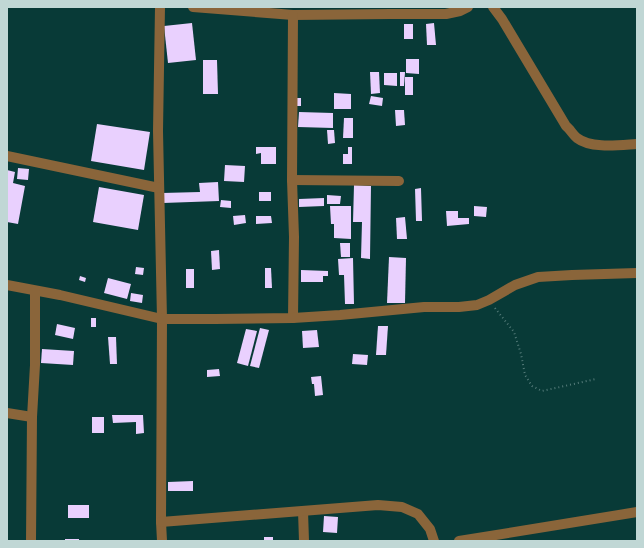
<svg xmlns="http://www.w3.org/2000/svg" width="644" height="548" font-family="'Titillium Web',sans-serif">
<rect width="100%" height="100%" fill="#083a37"/>
<g fill="#e9d0fe">
<polygon points="192,23 196,60 168,63 164,26"/>
<polygon points="434,23 436,45 427,45 426,24"/>
<rect x="404" y="24" width="9" height="15"/>
<polygon points="406,59 419,59 419,74 406,73"/>
<polygon points="203,60 217,60 218,94 203,94"/>
<polygon points="370,72 379,72 380,93 371,94"/>
<polygon points="400,72 405,72 404,86 400,86"/>
<polygon points="384,73 397,73 397,86 384,85"/>
<rect x="405" y="77" width="8" height="18"/>
<polygon points="334,93 351,94 351,109 334,109"/>
<polygon points="371,96 383,98 382,106 369,104"/>
<polygon points="295,98 301,98 301,106 296,106"/>
<polygon points="395,110 404,110 405,125 396,126"/>
<polygon points="299,112 333,113 333,128 298,127"/>
<polygon points="344,118 353,118 353,138 343,138"/>
<polygon points="97,124 150,132 144,170 91,161"/>
<polygon points="327,130 334,130 335,143 328,144"/>
<polygon points="256,147 276,147 276,164 261,164 261,153 256,154"/>
<polygon points="348,147 352,147 352,164 343,164 343,154 348,154"/>
<polygon points="225,165 245,166 244,182 224,181"/>
<polygon points="18,168 29,169 28,180 17,179"/>
<polygon points="7,170 15,172 13,183 25,186 18,224 7,222"/>
<polygon points="218,182 219,201 163,203 162,193 200,192 199,183"/>
<polygon points="354,185 371,186 370,259 361,258 362,222 353,222"/>
<polygon points="99,187 144,195 138,230 93,222"/>
<polygon points="421,188 422,221 416,221 415,189"/>
<rect x="259" y="192" width="12" height="9"/>
<polygon points="327,195 341,196 340,204 327,204"/>
<polygon points="324,198 324,206 299,207 299,199"/>
<polygon points="221,200 231,201 231,208 220,207"/>
<polygon points="330,206 351,206 351,239 334,238 334,224 331,224"/>
<polygon points="474,206 487,207 486,217 474,216"/>
<polygon points="446,211 458,211 458,218 469,218 469,224 447,226"/>
<polygon points="245,215 246,223 234,225 233,216"/>
<polygon points="256,216 271,216 272,223 256,224"/>
<polygon points="405,217 407,239 397,239 396,218"/>
<polygon points="340,243 350,243 350,257 341,257"/>
<polygon points="219,250 220,269 212,270 211,251"/>
<polygon points="389,257 406,258 405,303 387,303"/>
<polygon points="353,258 354,304 345,304 344,275 339,275 338,259"/>
<polygon points="136,267 144,268 143,275 135,274"/>
<polygon points="265,268 271,268 272,288 265,288"/>
<rect x="186" y="269" width="8" height="19"/>
<polygon points="301,270 328,271 328,276 323,276 323,282 301,282"/>
<polygon points="80,276 86,278 85,282 79,280"/>
<polygon points="108,278 131,284 127,299 104,293"/>
<polygon points="131,293 143,295 142,303 130,301"/>
<rect x="91" y="318" width="5" height="9"/>
<polygon points="57,324 75,328 73,339 55,335"/>
<polygon points="378,326 388,326 386,355 376,355"/>
<polygon points="260,328 269,330 259,368 250,366"/>
<polygon points="246,329 257,331 248,366 237,363"/>
<polygon points="317,330 319,347 303,348 302,331"/>
<polygon points="108,337 116,337 117,364 110,364"/>
<polygon points="42,349 74,351 73,365 41,363"/>
<polygon points="353,354 368,355 367,365 352,364"/>
<polygon points="219,369 220,376 207,377 207,370"/>
<polygon points="321,376 323,395 315,396 314,384 312,384 311,377"/>
<polygon points="112,415 143,415 144,433 136,434 136,422 113,423"/>
<rect x="92" y="417" width="12" height="16"/>
<polygon points="193,481 193,491 168,491 168,482"/>
<rect x="68" y="505" width="21" height="13"/>
<polygon points="324,516 338,517 337,533 323,532"/>
<rect x="264" y="537" width="9" height="4"/>
<rect x="65" y="539" width="14" height="2"/>
</g>
<g fill="none" stroke-linecap="round" stroke-linejoin="round">
<polyline stroke="#547b79" stroke-width="2" stroke-dasharray="1 3" stroke-linecap="butt" points="495,308 514,332 521,354 525,375 532,386 542,391 596,379"/>
<g stroke="#8a653a" stroke-width="10">
<polyline points="160,7 158,131 162,319 161,522 162,541"/>
<polyline points="193,7 293,15 391,14 446,14 460,11 468,7"/>
<path d="M 493,7 L 502,19 L 566,126 C 570,129 573,135 577,138 C 591,149 620,145 637,144"/>
<polyline points="293,15 292,180 294,237 293,318"/>
<polyline points="7,156 159,188"/>
<polyline points="292,180 399,181"/>
<polyline points="7,285 60,295 162,319 215,319 293,318 340,315 424,307 459,307 477,305 489,300 515,285 538,277 572,275 637,273"/>
<polyline points="7,413 32,417"/>
<polyline points="303,511 304,541"/>
<polyline points="161,522 378,505 402,507 418,514 430,529 434,541"/>
<polyline points="31,541 32,417 35,365 35,291"/>
<polyline points="459,541 637,512"/>
</g>
</g>
<rect width="644" height="548" fill="none" stroke="#c0d7d5" stroke-width="16"/>
</svg>
